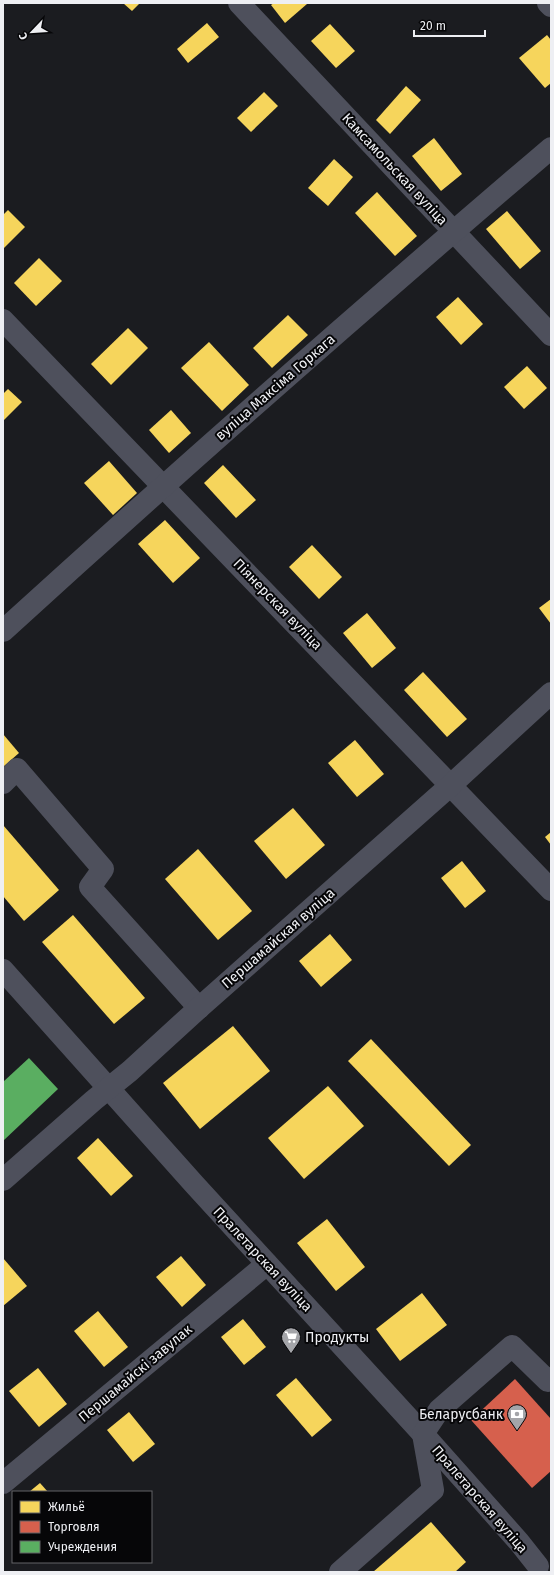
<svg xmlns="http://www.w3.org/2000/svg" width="554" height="1575" font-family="'Fira Sans',sans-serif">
<rect width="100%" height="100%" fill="#1b1c20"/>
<g fill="#f6d55c">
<polygon points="123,3 140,3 132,11"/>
<polygon points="274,3 306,3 307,4 285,23 271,5"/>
<polygon points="207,23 219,37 188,63 177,49"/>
<polygon points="330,24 355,51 336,68 311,41"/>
<polygon points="547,35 551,40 551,83 545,88 519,58"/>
<polygon points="406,86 421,100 390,134 376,120"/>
<polygon points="264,92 278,106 251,132 237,118"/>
<polygon points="434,138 462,174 441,191 412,156"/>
<polygon points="334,159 353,177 328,206 308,188"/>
<polygon points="377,192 417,236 395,256 355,213"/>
<polygon points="8,210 25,227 3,249 3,215"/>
<polygon points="507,211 541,251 520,269 486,229"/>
<polygon points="39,258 62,281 36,306 14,283"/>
<polygon points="458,297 483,324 461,345 436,317"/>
<polygon points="288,315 308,335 272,368 253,348"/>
<polygon points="128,328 148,348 111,385 91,364"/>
<polygon points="209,342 249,385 222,411 181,368"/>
<polygon points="527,366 547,388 524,409 504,387"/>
<polygon points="8,389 22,402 4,420 3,394"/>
<polygon points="171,410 191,433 169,453 149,430"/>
<polygon points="109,461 137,493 113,515 84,483"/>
<polygon points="223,465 256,500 236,518 204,483"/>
<polygon points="165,520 200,558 173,583 138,544"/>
<polygon points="312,545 342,577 319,599 289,567"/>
<polygon points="551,599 551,624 539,608"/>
<polygon points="367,613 396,648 372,668 343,633"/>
<polygon points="423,672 467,719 447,737 404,690"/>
<polygon points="3,734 19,753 3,767"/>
<polygon points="355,740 384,774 357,797 328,763"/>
<polygon points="293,808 325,845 286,879 254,841"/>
<polygon points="3,825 59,890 24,921 3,896"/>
<polygon points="551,832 551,845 545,837"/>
<polygon points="198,849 252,911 218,940 165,879"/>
<polygon points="462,861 486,891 465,908 441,878"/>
<polygon points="73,915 145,998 114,1024 42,942"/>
<polygon points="330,934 352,960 321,987 299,961"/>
<polygon points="233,1026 270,1071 200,1129 163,1083"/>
<polygon points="371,1039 471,1145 449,1166 348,1061"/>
<polygon points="328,1086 364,1126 304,1179 268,1138"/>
<polygon points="98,1138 133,1176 111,1196 77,1158"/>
<polygon points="327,1219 365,1267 336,1291 297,1243"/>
<polygon points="181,1256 206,1285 182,1307 156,1277"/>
<polygon points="3,1258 27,1286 3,1306"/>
<polygon points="422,1293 447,1325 400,1361 376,1329"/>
<polygon points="98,1311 128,1347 104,1367 74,1331"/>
<polygon points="243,1319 266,1347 244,1365 221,1337"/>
<polygon points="38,1368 67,1404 39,1427 9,1391"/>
<polygon points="296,1378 332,1420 312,1437 276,1395"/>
<polygon points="129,1412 155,1444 133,1462 107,1430"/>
<polygon points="40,1483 48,1492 29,1492"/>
<polygon points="431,1522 466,1562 455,1572 373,1572"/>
</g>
<polygon fill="#d6604d" points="515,1379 551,1419 551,1471 532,1488 471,1420"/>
<polygon fill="#5aae61" points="29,1058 58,1089 3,1141 3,1082"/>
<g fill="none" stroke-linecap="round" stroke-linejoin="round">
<g stroke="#4e505c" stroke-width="22">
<polyline points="239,3 551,335"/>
<polyline points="548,3 551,6"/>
<polyline points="3,320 551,890"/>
<path d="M 3,631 C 183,467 366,306 551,148"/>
<polyline points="3,783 17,769 103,869 90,887 199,1008"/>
<polyline points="3,970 194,1184 423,1434 519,1542 538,1566"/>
<polyline points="3,1180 94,1100 130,1071 199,1008 451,785 551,693"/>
<polyline points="3,1483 267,1264"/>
<polyline points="340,1572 433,1490 423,1434 439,1410 512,1346 548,1381 551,1378"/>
</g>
</g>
<defs>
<g id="supermarket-pin" transform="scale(1)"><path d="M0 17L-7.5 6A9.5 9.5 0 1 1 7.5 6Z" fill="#a4a5a9" stroke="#060608"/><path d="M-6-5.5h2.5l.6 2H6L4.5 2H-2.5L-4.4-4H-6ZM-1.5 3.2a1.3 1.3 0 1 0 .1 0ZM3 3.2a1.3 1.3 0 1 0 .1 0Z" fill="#fff"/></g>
<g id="bank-pin" transform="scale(1)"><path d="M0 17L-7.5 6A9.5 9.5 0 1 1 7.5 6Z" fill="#a4a5a9" stroke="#060608"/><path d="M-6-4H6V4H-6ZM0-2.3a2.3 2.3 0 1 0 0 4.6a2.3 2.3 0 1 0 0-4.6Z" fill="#fff"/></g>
</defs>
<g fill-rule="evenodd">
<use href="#supermarket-pin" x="291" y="1337"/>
<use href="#bank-pin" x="517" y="1414"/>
</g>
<g text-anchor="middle" stroke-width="4" stroke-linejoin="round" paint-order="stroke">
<g font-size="14" fill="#eeeff3" stroke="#060608">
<text transform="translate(395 169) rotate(47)" y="5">Камсамольская вуліца</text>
<text transform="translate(275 387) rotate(-41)" y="5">вуліца Максіма Горкага</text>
<text transform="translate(278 604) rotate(46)" y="5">Піянерская вуліца</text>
<text transform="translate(278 938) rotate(-41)" y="5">Першамайская вуліца</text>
<text transform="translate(263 1259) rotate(47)" y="5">Пралетарская вуліца</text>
<text transform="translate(135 1373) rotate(-40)" y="5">Першамайскі завулак</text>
<text transform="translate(480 1499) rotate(49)" y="5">Пралетарская вуліца</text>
</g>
<g font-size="14" fill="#eeeff3" stroke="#060608" text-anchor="start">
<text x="305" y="1342">Продукты</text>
<text x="503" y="1419" text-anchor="end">Беларусбанк</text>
</g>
</g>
<rect width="554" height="1575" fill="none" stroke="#eeeff3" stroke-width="8"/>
<rect x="12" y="1491" width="140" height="72" fill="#060608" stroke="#636366"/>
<rect x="20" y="1501" width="20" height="12" fill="#f6d55c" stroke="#636366"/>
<text x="48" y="1511" font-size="12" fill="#eeeff3">Жильё</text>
<rect x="20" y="1521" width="20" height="12" fill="#d6604d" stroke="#636366"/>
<text x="48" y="1531" font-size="12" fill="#eeeff3">Торговля</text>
<rect x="20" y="1541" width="20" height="12" fill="#5aae61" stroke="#636366"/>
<text x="48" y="1551" font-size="12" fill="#eeeff3">Учреждения</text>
<g transform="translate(32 32) rotate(245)" stroke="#060608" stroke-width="3" paint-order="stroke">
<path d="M0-3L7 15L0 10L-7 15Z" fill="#eeeff3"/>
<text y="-6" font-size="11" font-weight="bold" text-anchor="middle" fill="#eeeff3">С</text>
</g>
<path d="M414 30v6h71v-6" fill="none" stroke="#eeeff3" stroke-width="2"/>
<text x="420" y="30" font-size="12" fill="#eeeff3" stroke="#060608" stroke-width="3" paint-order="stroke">20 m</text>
</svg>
